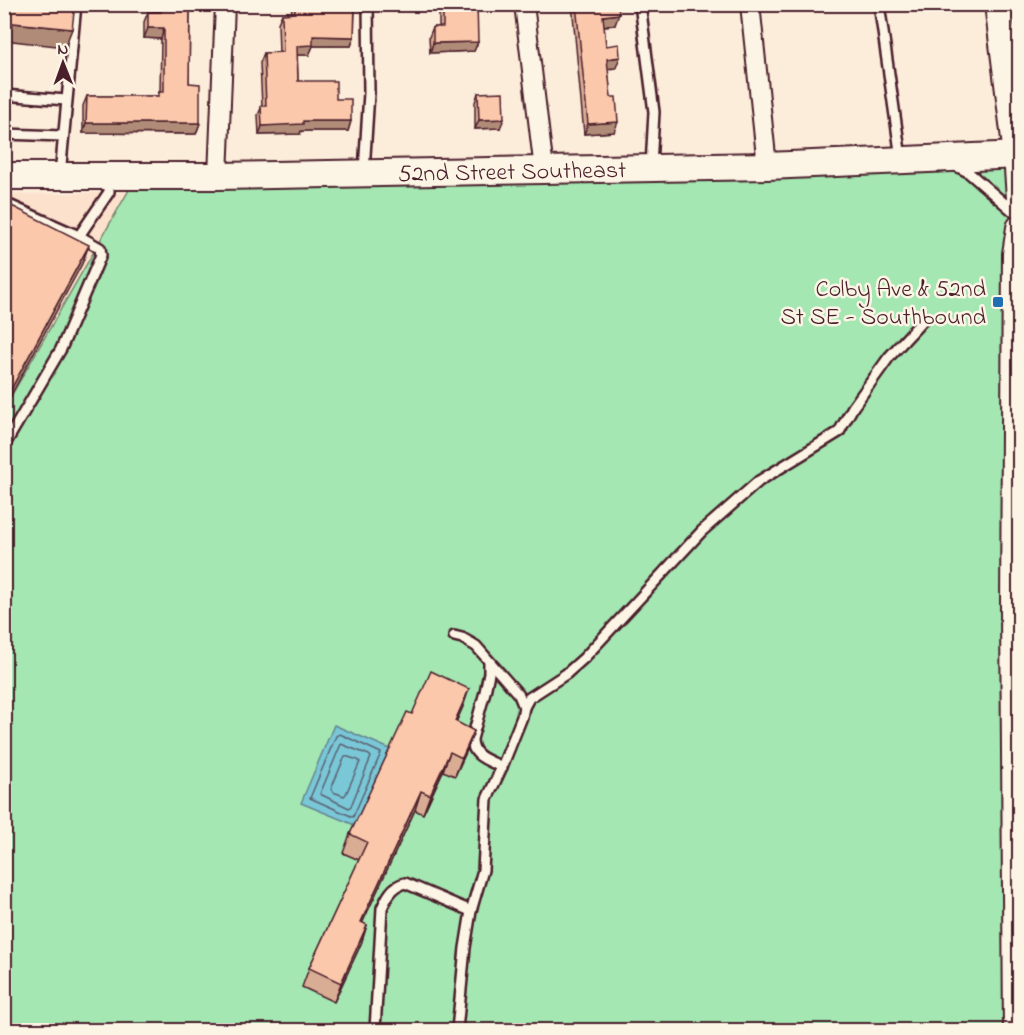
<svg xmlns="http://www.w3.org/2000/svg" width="1024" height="1035" font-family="'Indie Flower',sans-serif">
<rect width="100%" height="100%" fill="#fcecda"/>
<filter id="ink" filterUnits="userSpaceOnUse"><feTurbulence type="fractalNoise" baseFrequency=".0167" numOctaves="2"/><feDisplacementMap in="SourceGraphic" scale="12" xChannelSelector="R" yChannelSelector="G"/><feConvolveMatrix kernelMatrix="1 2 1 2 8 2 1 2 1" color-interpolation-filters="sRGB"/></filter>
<g filter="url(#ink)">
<polygon fill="#fce1cc" points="128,192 5,407 5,195"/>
<polygon fill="#a4e7b2" stroke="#77836e" stroke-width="1.5" points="1017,155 1020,228 1017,1030 5,1030 5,407 137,176"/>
<polygon fill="#79c7d7" stroke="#668492" stroke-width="1.5" points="334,725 390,749 357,826 301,803"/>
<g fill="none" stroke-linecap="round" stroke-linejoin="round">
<g stroke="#5d6270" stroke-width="1.5">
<polygon points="340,734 381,753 353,817 310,798 336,736"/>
<polygon points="341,744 369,755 371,757 351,806 349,808 320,794"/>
<polygon points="345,756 358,760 360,762 346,794 344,796 333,792 331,789"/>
</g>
<g stroke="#4a1f2b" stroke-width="14">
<g id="lane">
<polyline points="640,4 654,112 651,166"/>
<polyline points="879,4 901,158"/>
<polyline points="4,95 66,100"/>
<polyline points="4,134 63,136"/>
<polyline points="954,165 968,172 1020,217"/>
<polyline points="364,171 369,93 368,4"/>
<polyline points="60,175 76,4"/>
<polyline points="4,207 9,205 79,236 109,192 109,179"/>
<polyline points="4,446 61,349 101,255 100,248 79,236"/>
<polyline points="454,636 462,638 476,646 519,695 524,707 522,717 502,767 487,799 483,870 471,911 465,948 457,1030"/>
<path d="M 489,662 L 489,673 L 485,692 L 472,739 C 472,757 488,760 502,767"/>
<polyline points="524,707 529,698 566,674 584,658 702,531 759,481 839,432 853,407 889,357 925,318"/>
<path d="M 375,1030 L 382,908 C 387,897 392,886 405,883 L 471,911"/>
</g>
</g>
<g stroke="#4a1f2b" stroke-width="22">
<g id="street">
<polyline points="524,4 544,170"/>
<polyline points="750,4 767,166"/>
<polyline points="218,176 225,4"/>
</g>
</g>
<g stroke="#4a1f2b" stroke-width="30">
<g id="secondary">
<polyline points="998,4 1017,155 1020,198"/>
<polyline points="4,176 218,176 767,166 1020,155"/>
<polyline points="1017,1030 1014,610 1016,254 1020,228"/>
</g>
</g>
<use href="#lane" stroke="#fcf5e5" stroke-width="9"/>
<use href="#street" stroke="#fcf5e5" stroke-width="18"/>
<use href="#secondary" stroke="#fcf5e5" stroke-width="26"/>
</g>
<g fill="#d9ac94" stroke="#4a1f2b" stroke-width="1.5">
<polygon points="157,4 190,4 189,83 200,123 196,134 83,133 83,106 87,96 158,96 159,92 160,92 161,39 144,38 144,22 148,12 157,12"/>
<polygon points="291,4 362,4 361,7 355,7 354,37 351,46 313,46 309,55 297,55 298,81 336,99 351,121 348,131 301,131 300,134 259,135 258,115 262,106 260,63 264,53 279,53 278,23 282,14 292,13"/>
<polygon points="572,4 618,4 615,25 604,26 606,46 616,68 608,69 614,132 584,134"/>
<polygon points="443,5 478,42 474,51 430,53 429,37 433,27 439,27 439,15"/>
<polygon points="478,93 500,128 475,129 475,102"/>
<polygon points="469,689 456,722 474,731 467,750 455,776 443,771 423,814 415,810 362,923 367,925 361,944 334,1002 302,987 309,968 359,860 343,853 350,834 412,714"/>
</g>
<g fill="#b08c78" stroke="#4a1f2b" stroke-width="1.5">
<polygon points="352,4 362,4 361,7 351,7"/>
<polygon points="375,4 409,4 409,5 375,6"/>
<polygon points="619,14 615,25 599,26 603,16"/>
<polygon points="4,22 72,29 65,47 4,40"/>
<polygon points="148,28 164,28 161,39 144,38"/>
<polygon points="313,36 354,37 351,46 313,46 309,55 294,55 297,46"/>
<polygon points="478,42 474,51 430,53 433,43"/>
<polygon points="620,57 616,68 603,69 607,59"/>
<polygon points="504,119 500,128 475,129 479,120"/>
<polygon points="303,121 351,121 348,131 301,131 300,134 259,135 262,126"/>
<polygon points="618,122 614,132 584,134 588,124"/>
<polygon points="86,123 200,123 196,134 83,133"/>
<polygon points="89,245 82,264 4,408 4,402"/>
<polygon points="469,689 463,707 448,740 455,721"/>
<polygon points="474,731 467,750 455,776 462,758"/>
<polygon points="450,752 443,771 423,814 430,795"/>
<polygon points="421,791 415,810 354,941 361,922"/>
<polygon points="367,925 361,944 334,1002 341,983"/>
</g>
<g fill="#fcc8ac" stroke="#4a1f2b" stroke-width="1.5">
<polygon points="4,4 75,4 72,29 4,22"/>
<polygon points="161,4 190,4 189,83 200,84 200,123 86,123 87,96 159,96 159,92 164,92 164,28 148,28 148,12 161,12"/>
<polygon points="295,4 355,4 354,37 313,36 313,45 297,46 298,81 336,81 336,99 351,99 351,121 303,121 303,124 262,126 261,106 266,106 264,53 283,52 282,14 295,13"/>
<polygon points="477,4 478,42 433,43 433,27 443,27 443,5"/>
<polygon points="576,4 618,4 619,14 603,16 606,46 619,44 620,57 607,59 611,97 616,97 618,122 588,124"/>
<polygon points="503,92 504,119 479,120 478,93"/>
<polygon points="4,202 89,245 4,402"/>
<polygon points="431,671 469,689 455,721 474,731 462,758 450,752 430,795 421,791 361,922 367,925 341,983 309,968 367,842 350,834 407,712 412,714"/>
</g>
</g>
<rect fill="#1f6fb2" stroke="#fcf5e5" stroke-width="2" x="992" y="296" width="12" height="12" rx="3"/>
<g text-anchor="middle" stroke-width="5" stroke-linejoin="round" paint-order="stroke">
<g font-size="24" fill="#4a1f2b" stroke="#fcf5e5">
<text transform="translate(512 171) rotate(-1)" y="8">52nd Street Southeast</text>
</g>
<g font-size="24" fill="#4a1f2b" stroke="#fcf5e5" text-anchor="end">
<text x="986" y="296">Colby Ave &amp; 52nd<tspan x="986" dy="28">St SE - Southbound</tspan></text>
</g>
</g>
<rect width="1024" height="1035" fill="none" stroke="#fcf5e5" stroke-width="24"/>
<rect x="12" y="12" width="1000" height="1011" fill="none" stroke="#4a1f2b" stroke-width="2" filter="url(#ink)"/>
<g transform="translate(63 63) rotate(359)" stroke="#fcf5e5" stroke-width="4.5" paint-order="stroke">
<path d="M0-4.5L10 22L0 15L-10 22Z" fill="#4a1f2b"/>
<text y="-9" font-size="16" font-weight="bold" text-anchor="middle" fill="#4a1f2b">N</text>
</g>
</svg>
